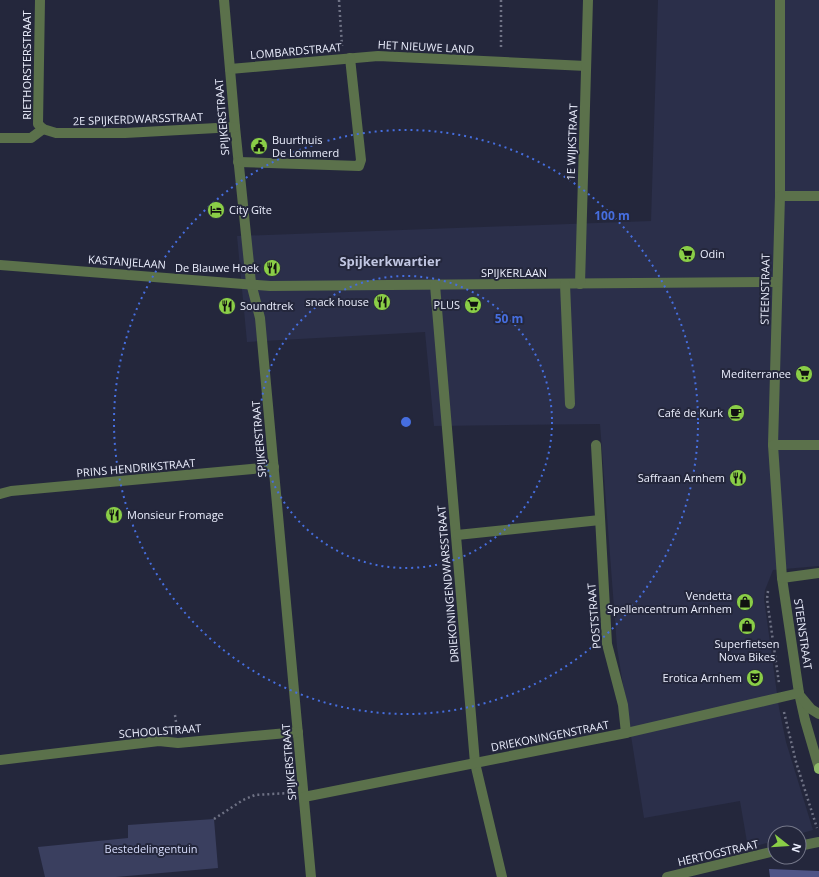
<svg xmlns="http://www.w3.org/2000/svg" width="819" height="877" font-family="'Open Sans',sans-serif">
<rect width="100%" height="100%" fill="#24273c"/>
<polygon fill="#2b2f4a" points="658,0 819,0 819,566 773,570 765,590 764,599 779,708 786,742 813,830 799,834 775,833 775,841 748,848 740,801 644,818 617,647 600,424 434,426 425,332 247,342 237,236 651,221"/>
<polygon fill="#3a3f5f" points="214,819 218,868 116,877 45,877 38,847 128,838 128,825"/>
<polygon fill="#4f5587" points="769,869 819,871 819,877 770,877"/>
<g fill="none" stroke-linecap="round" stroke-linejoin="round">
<g stroke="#6f7285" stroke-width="2.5" stroke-dasharray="2 3" stroke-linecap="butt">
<polyline points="339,0 342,46"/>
<polyline points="501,47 501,0"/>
<polyline points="768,591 767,599 779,683"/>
<polyline points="784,712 796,762 817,828"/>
<polyline points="175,715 177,729"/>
<polyline points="214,819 243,800 255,795 289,793"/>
</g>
<g stroke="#5b714b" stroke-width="10">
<polyline points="40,0 38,124 43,129"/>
<polyline points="224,0 235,127 251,283 260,318 311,877"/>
<polyline points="780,0 780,196 773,445 782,578 799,693 805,720 819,768"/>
<polyline points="230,69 378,56 586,66"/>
<polyline points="43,129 56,133 125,133 235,127"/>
<polyline points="0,138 31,138 43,129"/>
<polyline points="238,162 359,166 361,160 350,58"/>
<polyline points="780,196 819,196"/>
<polyline points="0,265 270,286 777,282"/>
<polyline points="565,284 570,404"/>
<polyline points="580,284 588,0"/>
<polyline points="435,285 475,763 502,877"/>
<polyline points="596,445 607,644 623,705 626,733"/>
<polyline points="773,445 819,445"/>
<polyline points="0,494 11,491 274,467"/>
<polyline points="457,535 600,520"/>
<polyline points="782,578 819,573"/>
<polyline points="801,697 811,709 819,714"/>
<polyline points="0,760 159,741 178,743 298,732"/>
<polyline points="304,797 626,733 799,693"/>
<polyline points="799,846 819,842"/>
<polyline points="667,877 775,851"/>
</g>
<polyline stroke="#8db968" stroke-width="10" points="819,768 819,769"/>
</g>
<g fill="none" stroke="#466edf" stroke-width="2" stroke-dasharray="2 4">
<circle cx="406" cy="422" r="146"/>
<circle cx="406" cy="422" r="292"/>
</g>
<defs>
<g id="civic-disc" transform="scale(0.9)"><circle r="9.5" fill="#8ace47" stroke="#24273c"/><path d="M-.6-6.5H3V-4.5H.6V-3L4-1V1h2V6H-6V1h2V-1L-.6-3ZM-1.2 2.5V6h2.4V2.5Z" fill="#111"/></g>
<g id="hotel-disc" transform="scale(0.9)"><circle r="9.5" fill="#8ace47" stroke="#24273c"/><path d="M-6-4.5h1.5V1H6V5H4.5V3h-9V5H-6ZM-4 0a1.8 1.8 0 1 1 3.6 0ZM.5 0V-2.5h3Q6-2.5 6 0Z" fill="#111"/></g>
<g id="supermarket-disc" transform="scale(0.9)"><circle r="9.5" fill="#8ace47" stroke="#24273c"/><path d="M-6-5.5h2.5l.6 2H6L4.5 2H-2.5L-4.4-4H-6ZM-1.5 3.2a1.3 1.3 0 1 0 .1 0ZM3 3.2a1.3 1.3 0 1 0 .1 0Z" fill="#111"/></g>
<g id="restaurant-disc" transform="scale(0.9)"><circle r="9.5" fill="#8ace47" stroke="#24273c"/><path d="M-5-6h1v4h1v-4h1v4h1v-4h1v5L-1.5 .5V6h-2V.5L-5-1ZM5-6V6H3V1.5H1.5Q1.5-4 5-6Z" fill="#111"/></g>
<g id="cafe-disc" transform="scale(0.9)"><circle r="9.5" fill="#8ace47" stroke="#24273c"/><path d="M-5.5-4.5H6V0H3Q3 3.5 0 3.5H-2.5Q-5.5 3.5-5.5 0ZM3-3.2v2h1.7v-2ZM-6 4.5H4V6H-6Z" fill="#111"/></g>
<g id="shop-disc" transform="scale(0.9)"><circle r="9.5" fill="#8ace47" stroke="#24273c"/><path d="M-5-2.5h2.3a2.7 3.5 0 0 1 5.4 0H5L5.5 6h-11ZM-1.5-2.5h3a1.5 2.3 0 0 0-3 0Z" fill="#111"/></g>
<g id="theatre-disc" transform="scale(0.9)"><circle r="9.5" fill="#8ace47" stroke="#24273c"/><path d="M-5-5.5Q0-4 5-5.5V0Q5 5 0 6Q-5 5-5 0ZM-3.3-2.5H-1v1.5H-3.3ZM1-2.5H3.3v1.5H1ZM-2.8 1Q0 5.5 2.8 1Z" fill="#111"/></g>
</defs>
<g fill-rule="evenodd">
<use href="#civic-disc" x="259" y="146"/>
<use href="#hotel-disc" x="216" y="210"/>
<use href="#supermarket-disc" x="687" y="254"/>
<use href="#restaurant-disc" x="272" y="268"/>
<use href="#restaurant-disc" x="382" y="302"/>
<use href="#supermarket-disc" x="473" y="305"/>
<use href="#restaurant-disc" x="227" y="306"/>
<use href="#supermarket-disc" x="804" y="374"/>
<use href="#cafe-disc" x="736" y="413"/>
<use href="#restaurant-disc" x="738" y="478"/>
<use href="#restaurant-disc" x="114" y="515"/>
<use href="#shop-disc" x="745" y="602"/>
<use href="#shop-disc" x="747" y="626"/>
<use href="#theatre-disc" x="755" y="678"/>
</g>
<g text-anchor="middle" stroke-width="4" stroke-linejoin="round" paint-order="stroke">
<g font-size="11" fill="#ebeefd" stroke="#24273c">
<text transform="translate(426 47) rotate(3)" y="4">HET NIEUWE LAND</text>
<text transform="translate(296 51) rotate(-5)" y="4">LOMBARDSTRAAT</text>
<text transform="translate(27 65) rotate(-90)" y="4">RIETHORSTERSTRAAT</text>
<text transform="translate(222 117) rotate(-95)" y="4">SPIJKERSTRAAT</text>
<text transform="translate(138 119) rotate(-2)" y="4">2E SPIJKERDWARSSTRAAT</text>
<text transform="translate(572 142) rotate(-88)" y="4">1E WIJKSTRAAT</text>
<text transform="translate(127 262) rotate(4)" y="4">KASTANJELAAN</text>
<text x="514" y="277">SPIJKERLAAN</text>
<text transform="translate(765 289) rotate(-89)" y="4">STEENSTRAAT</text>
<text transform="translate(259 439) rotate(-95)" y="4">SPIJKERSTRAAT</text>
<text transform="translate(136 468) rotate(-5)" y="4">PRINS HENDRIKSTRAAT</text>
<text transform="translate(448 584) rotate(-95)" y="4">DRIEKONINGENDWARSSTRAAT</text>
<text transform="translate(594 616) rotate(-95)" y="4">POSTSTRAAT</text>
<text transform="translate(803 634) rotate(82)" y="4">STEENSTRAAT</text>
<text transform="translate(160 731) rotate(-4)" y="4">SCHOOLSTRAAT</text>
<text transform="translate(550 736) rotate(-11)" y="4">DRIEKONINGENSTRAAT</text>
<text transform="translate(289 762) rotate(-95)" y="4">SPIJKERSTRAAT</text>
<text transform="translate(718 853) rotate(-13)" y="4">HERTOGSTRAAT</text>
</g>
<g font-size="11" fill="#ebeefd" stroke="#24273c" text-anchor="end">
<text x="272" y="144" text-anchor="start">Buurthuis<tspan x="272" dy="13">De Lommerd</tspan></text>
<text x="229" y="214" text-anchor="start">City Gîte</text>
<text x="700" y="258" text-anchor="start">Odin</text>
<text x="259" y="272">De Blauwe Hoek</text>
<text x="369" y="306">snack house</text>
<text x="460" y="309">PLUS</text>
<text x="240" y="310" text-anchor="start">Soundtrek</text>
<text x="791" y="378">Mediterranee</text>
<text x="723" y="417">Café de Kurk</text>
<text x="725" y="482">Saffraan Arnhem</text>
<text x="127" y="519" text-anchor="start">Monsieur Fromage</text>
<text x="732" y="600">Vendetta<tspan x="732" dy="13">Spellencentrum Arnhem</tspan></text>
<text x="747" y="648" text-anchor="middle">Superfietsen<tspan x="747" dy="13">Nova Bikes</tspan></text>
<text x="742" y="682">Erotica Arnhem</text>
</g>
<g font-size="11" fill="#d7ddfd" stroke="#24273c">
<text x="151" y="853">Bestedelingentuin</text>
</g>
<g font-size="13" font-weight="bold" fill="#c1c6e2" stroke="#24273c">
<text x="390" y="266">Spijkerkwartier</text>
</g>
</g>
<circle cx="406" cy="422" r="6" fill="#466edf" stroke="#24273c" stroke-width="2"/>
<g font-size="12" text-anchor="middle" font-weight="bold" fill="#466edf" stroke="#24273c" stroke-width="4" stroke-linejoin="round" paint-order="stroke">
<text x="612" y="220">100 m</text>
<text x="509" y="323">50 m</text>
</g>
<g transform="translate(787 845) rotate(107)"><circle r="19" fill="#24273c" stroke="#747789"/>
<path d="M0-3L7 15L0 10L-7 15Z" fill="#8ace47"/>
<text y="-6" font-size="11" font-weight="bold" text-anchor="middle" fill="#ebeefd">N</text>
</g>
</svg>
